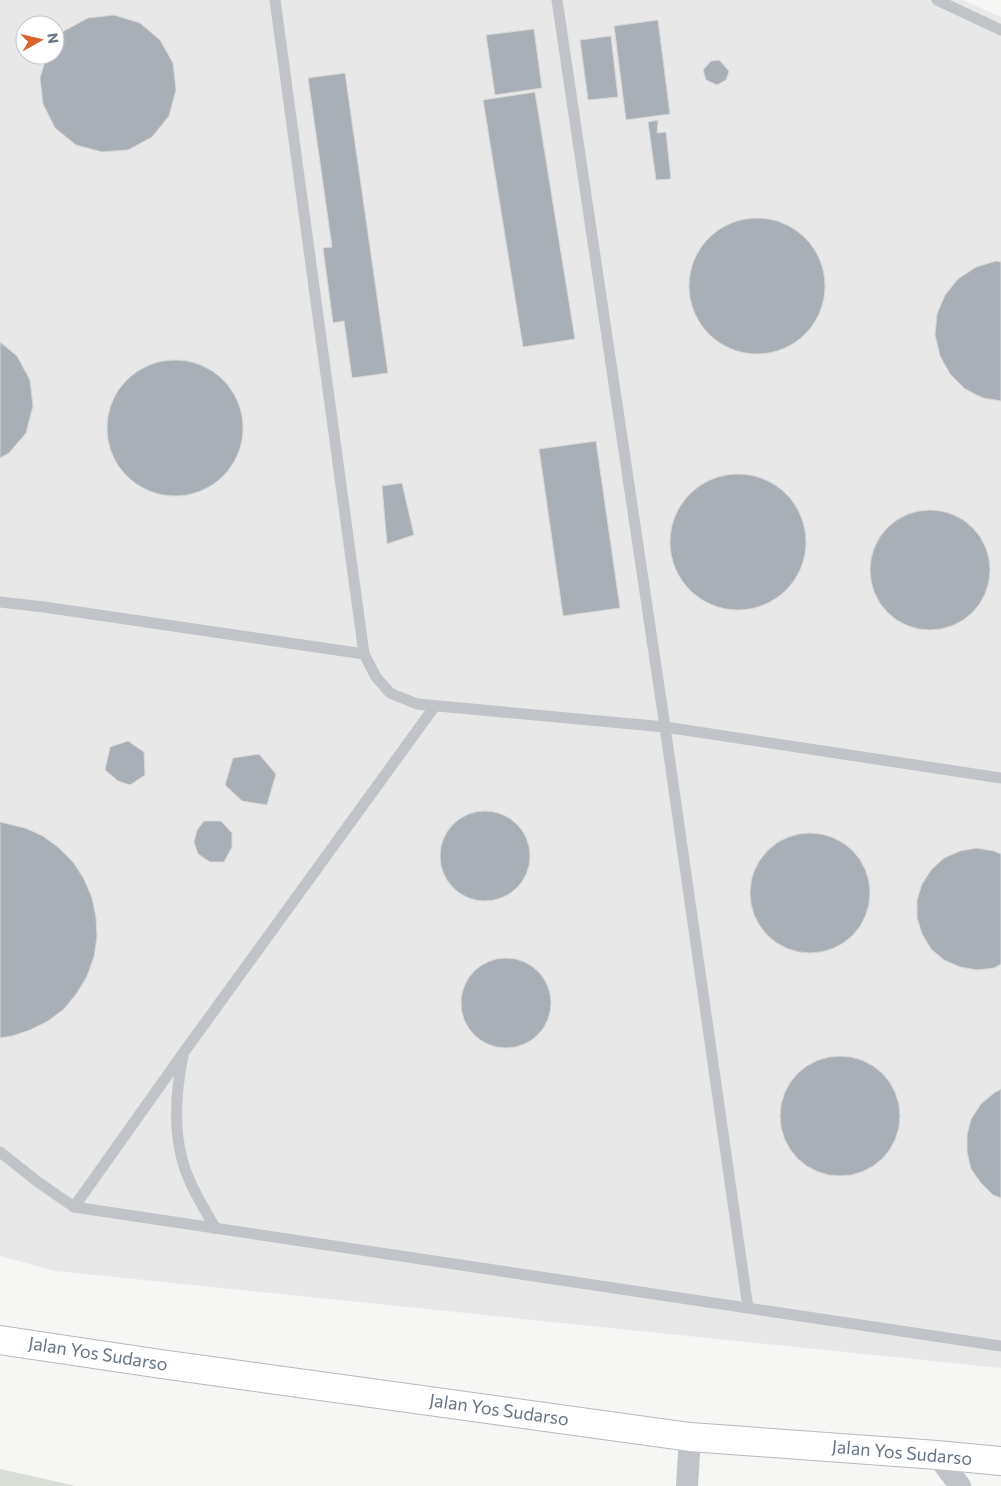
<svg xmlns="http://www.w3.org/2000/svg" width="1001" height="1486" font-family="Commissioner,sans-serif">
<rect width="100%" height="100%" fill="#f6f7f4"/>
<path fill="#e7e8e7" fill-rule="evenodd" d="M 0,0 L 962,0 L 1001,17 L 1001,1368 L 56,1271 L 0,1256 ZM 25,25 L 55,25 L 55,55 L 25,55 Z"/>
<polygon fill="#d8ddd5" points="0,1469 76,1486 0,1486"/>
<g fill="#a9afb6" stroke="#d8d8d6">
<polygon points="114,15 140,23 160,40 173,63 176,90 169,116 152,137 128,150 102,152 76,145 55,128 43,104 40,78 47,55 55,55 55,42 64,31 88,18"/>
<polygon points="658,20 670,114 626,120 614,26"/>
<polygon points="534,29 542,88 495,95 486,35"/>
<polygon points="611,36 618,97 588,100 580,40"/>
<polygon points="719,60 729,71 726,80 717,85 706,80 703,70 711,61"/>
<polygon points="345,73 388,373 352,378 344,321 333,323 323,248 332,247 308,78"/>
<polygon points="535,92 575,339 523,347 483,100"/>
<polygon points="658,120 657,133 666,132 671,179 656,180 648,122"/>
<circle cx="757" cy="286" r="68"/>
<polygon points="996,261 1001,262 1001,401 983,398 965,389 950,374 940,356 935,335 937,314 945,295 958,279 976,267"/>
<polygon points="0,342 17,356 30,380 33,406 26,433 9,453 0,458"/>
<circle cx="175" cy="428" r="68"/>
<polygon points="596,441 620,608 563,616 539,449"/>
<circle cx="738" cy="542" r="68"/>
<polygon points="402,483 414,535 387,544 382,486"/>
<circle cx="930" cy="570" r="60"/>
<polygon points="128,741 144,752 145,775 130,785 118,781 105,770 110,747"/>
<polygon points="259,754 276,774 267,805 242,801 225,785 233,758"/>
<circle cx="485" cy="856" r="45"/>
<polygon points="204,821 221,821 232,833 232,847 224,862 210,862 198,854 194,842 197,830"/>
<polygon points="0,822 25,828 43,836 59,848 73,862 84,879 92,898 96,917 97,937 94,957 87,976 77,993 64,1009 48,1021 30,1030 12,1036 0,1038"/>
<circle cx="810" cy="893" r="60"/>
<polygon points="977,848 994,851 1001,854 1001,964 994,968 977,970 960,967 944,960 931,949 922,934 917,918 917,900 922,884 931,870 944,858 960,851"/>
<circle cx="506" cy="1003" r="45"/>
<circle cx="840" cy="1116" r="60"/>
<polygon points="1001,1089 1001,1198 993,1195 981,1183 971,1169 967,1152 967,1135 971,1119 981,1104 994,1093"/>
</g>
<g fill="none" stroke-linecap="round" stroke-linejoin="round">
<g stroke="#b5b9be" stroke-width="30">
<polyline id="secondary" points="0,1340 161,1364 690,1437 937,1455 1001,1461"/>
</g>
<g stroke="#c0c3c7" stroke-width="11">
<polyline points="275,0 364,654"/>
<polyline points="557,0 665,727 748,1308"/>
<polyline points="937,0 1001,30"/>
<polyline points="0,602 44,607 364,654 376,677 390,693 417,704 665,727 1001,778"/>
<path d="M 183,1056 C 176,1090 173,1125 182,1159 C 188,1183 203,1206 215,1228"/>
<polyline points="0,1152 38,1182 74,1207 1001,1346"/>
<polyline points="74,1207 184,1052 435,706"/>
</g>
<g stroke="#c0c3c7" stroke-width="22">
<polyline points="937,1455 960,1486"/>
<polyline points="687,1486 690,1437"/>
</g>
<use href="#secondary" stroke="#fff" stroke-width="28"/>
</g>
<g text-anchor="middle" stroke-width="5" stroke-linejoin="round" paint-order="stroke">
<g font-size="18" fill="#677584" stroke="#fff">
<text transform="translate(98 1354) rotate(9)" y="6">Jalan Yos Sudarso</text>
<text transform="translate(499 1410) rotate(8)" y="6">Jalan Yos Sudarso</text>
<text transform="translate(902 1453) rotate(5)" y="6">Jalan Yos Sudarso</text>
</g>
</g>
<g transform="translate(40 40) rotate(82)"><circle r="24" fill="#ffffff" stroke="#c2c8ce"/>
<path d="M0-4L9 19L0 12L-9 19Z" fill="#dc622e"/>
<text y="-8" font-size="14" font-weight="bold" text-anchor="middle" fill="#677584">N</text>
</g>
</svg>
